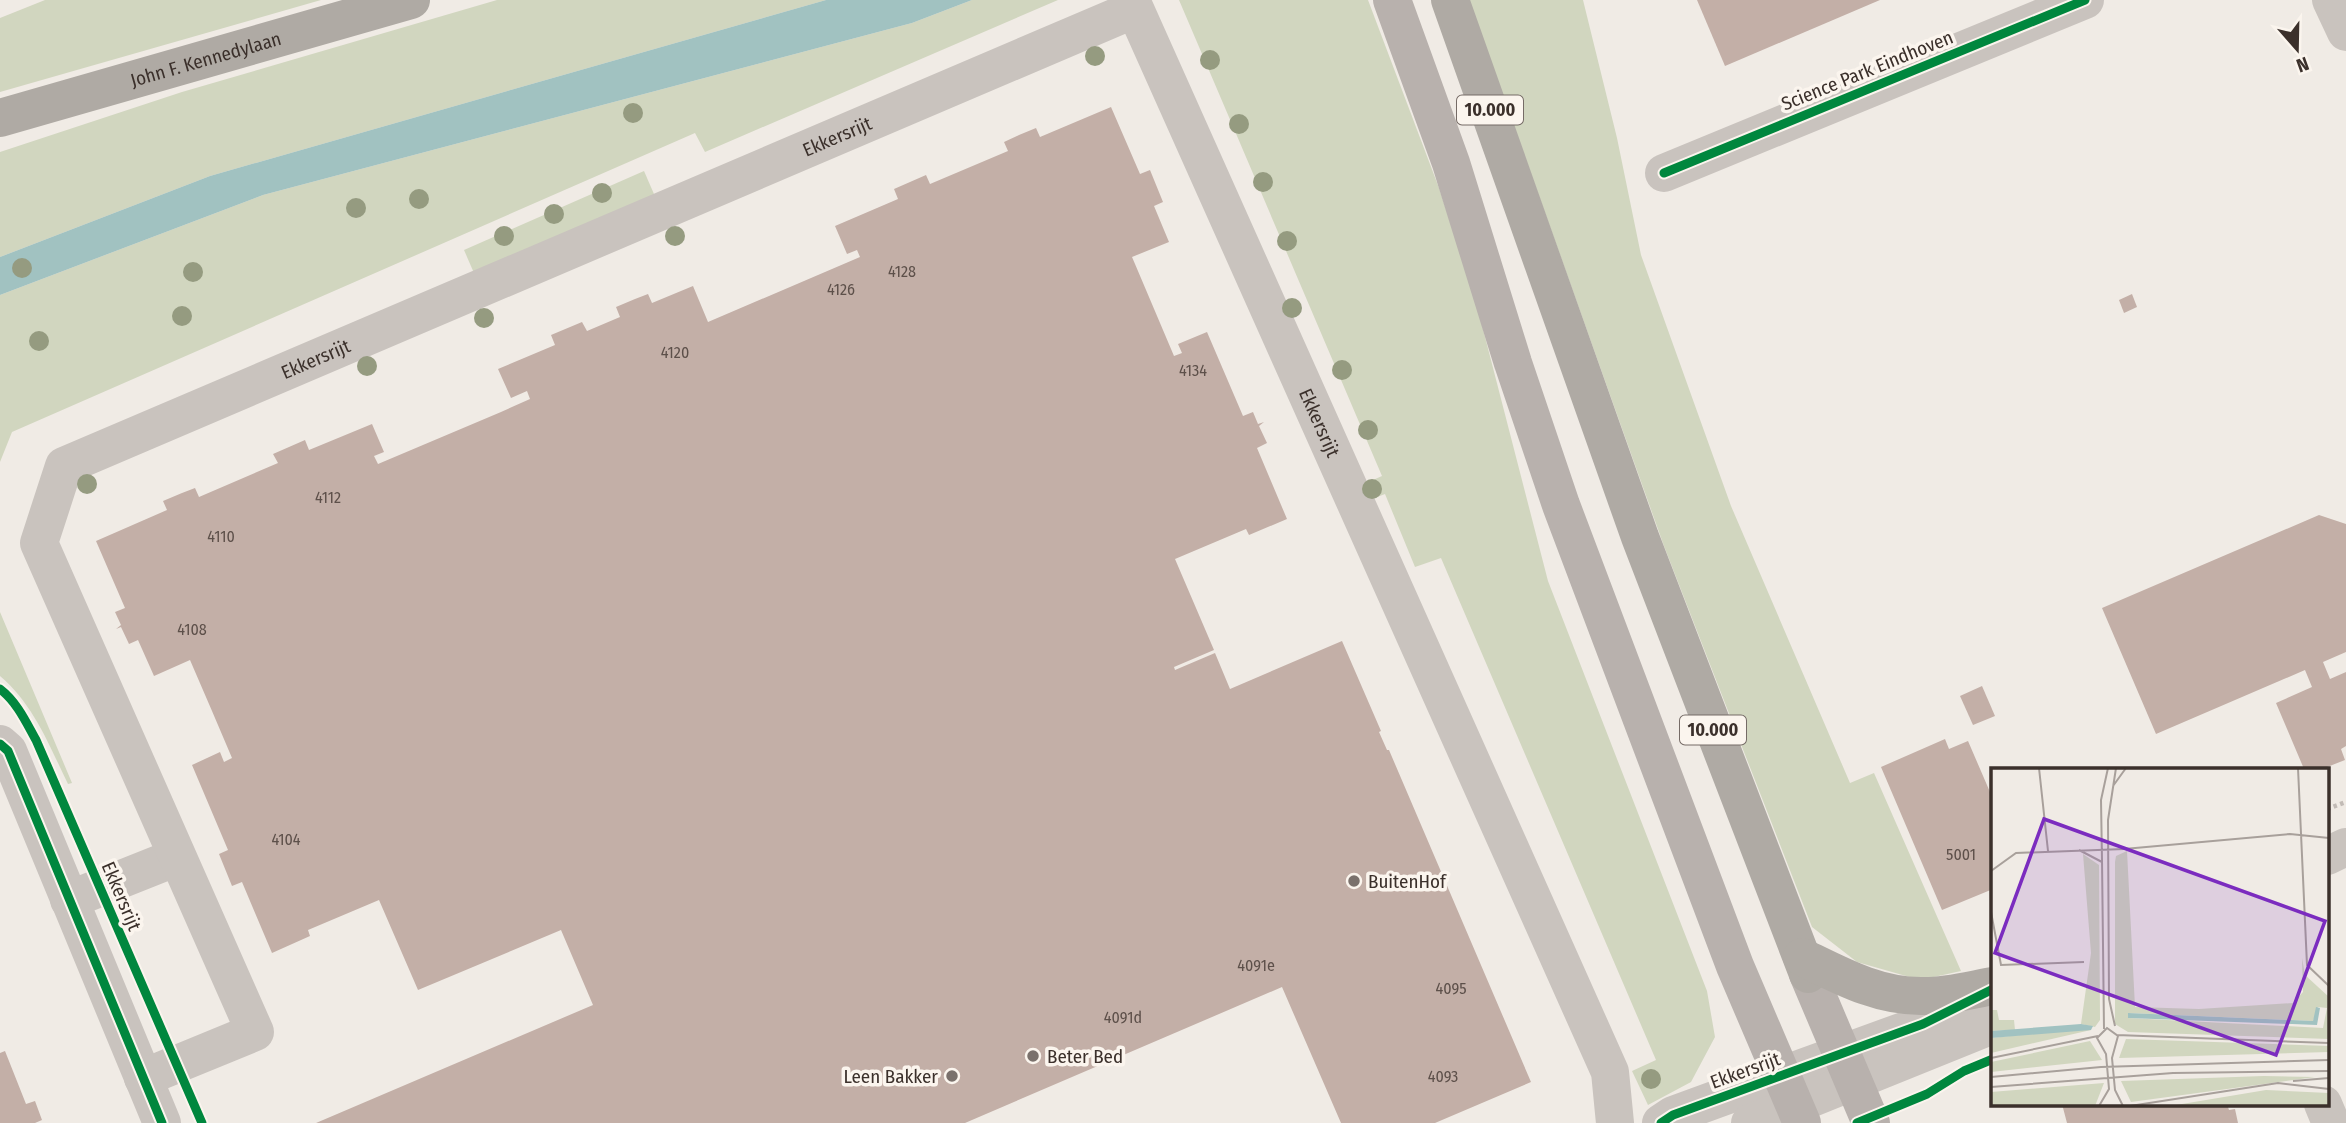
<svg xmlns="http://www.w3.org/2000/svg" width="2346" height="1123" font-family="'Fira Sans Condensed',sans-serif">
<rect width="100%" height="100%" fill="#f0ebe5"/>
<g fill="#d1d6bf">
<polygon points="45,0 321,0 0,92 0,18"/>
<polygon points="497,0 826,0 210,176 0,257 0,152 182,92"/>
<polygon points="972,0 1058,0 705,152 695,133 12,432 0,462 0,295 263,195 912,23"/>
<polygon points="1179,0 1368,0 1439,188 1476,302 1548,581 1707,991 1715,1037 1691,1082 1648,1105 1632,1071 1656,1060 1441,558 1415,567 1385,494 1362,503 1355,488 1382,476"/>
<polygon points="1469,0 1583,0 1617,138 1641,255 1731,506 1850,783 1874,773 1961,971 1920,980 1857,962 1812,927 1664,546"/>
<polygon points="644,171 657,201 477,280 464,250"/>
<path d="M 0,612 L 72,783 L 68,784 C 49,745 34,705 0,676 Z"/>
</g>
<polygon fill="#a1c2c1" points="826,0 972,0 912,23 263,195 0,295 0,257 210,176"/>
<g fill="#c3afa7">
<polygon points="1697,0 1880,0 1725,66"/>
<polygon points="1111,107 1140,174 1150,170 1163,202 1154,206 1169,242 1132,257 1135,264 1174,356 1182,353 1178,344 1207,332 1243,416 1253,412 1258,424 1264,422 1259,426 1267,443 1257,448 1287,519 1249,535 1246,529 1175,559 1214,650 1174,667 1175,670 1215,653 1230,689 1342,641 1381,731 1379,732 1387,750 1389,750 1531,1082 1435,1123 1341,1123 1282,987 965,1123 316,1123 593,1005 561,930 418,990 379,900 308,930 310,936 272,953 242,882 232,886 219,854 228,850 192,765 220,752 224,762 232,758 212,711 190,660 154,676 138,640 129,644 121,627 116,629 121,625 115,612 125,608 96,541 167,510 163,501 182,493 195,488 199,497 278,463 273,454 305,440 309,450 372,424 384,452 374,456 378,464 501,412 530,399 527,391 511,398 498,369 555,345 551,335 582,322 587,331 620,317 616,307 635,299 648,294 652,303 693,286 708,322 860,257 857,250 847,254 835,226 898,199 894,189 926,175 930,184 1008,151 1004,142 1019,135 1036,128 1040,137"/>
<polygon points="2132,294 2137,307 2124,313 2119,300"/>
<polygon points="2319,515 2346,524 2346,652 2323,662 2330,679 2346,672 2346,746 2341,749 2345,760 2322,769 2304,769 2276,703 2312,687 2305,670 2156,734 2102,608"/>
<polygon points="1982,686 1995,716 1973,725 1960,696"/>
<polygon points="1945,739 1949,749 1968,741 1993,799 1993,889 1942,910 1881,767"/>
<polygon points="5,1051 26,1104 35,1101 42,1120 35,1123 0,1123 0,1053"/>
<polygon points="2062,1104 2227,1104 2229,1110 2235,1109 2238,1123 2067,1123"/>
</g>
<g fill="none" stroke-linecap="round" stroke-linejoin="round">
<polyline stroke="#c2bbb6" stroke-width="4.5" stroke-dasharray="3.5 3.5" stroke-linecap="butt" points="2327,809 2346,802"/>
<g stroke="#c9c3be" stroke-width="38">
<polyline points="2331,0 2346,32"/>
<polyline points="1664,173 2085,0"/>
<polyline points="0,744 8,751 162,1123"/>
<polyline points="2327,856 2346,847"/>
<polyline points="69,900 177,857"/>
<path id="s1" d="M 143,1078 L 255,1032 L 39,543 L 64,466 L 1135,9 L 1610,1072 L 1615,1123"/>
<polyline points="2323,1104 2331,1123"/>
<polyline points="1661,1123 1673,1115 1923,1024 1990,990"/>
<polyline points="1750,1123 1993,1025"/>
</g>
<g stroke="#b8b1ad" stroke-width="38">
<polyline points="1392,0 1451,163 1513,363 1561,505 1735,966 1802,1123"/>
<polyline points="1808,974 1871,1123"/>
</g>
<g stroke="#afaaa4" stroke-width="38">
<polyline points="1450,0 1640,537 1808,974"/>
<path id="s2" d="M 0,118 L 411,0"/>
<path d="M 1802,957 C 1841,976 1877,996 1921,996 C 1944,997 1970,990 1993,986"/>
</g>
<g stroke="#fbf5ee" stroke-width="13">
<g id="cycleway">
<polyline points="1664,173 2085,0"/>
<path d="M 0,689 C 17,702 26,722 36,740 L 202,1123"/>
<polyline points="0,744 8,751 162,1123"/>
<polyline points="1661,1123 1673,1115 1923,1024 1993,989"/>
<polyline points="1857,1123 1927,1094 1964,1071 1993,1059"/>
</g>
</g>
<use href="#cycleway" stroke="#00873e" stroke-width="9"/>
</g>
<g fill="#959b80">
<circle cx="1095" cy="56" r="10"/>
<circle cx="1210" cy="60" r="10"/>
<circle cx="633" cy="113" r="10"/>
<circle cx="1239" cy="124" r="10"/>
<circle cx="1263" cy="182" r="10"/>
<circle cx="602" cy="193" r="10"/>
<circle cx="419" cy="199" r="10"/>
<circle cx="356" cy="208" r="10"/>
<circle cx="554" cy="214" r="10"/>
<circle cx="504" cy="236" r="10"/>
<circle cx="675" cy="236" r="10"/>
<circle cx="1287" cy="241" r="10"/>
<circle cx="22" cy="268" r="10"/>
<circle cx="193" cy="272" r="10"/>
<circle cx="1292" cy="308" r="10"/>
<circle cx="182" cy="316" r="10"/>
<circle cx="484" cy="318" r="10"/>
<circle cx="39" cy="341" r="10"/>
<circle cx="367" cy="366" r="10"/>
<circle cx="1342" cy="370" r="10"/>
<circle cx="1368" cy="430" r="10"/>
<circle cx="87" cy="484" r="10"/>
<circle cx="1372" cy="489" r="10"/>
<circle cx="1651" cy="1079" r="10"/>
</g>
<g fill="#7a716c" stroke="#fbf5ee" stroke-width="2.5">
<circle cx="1354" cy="881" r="7"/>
<circle cx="1033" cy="1056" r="7"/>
<circle cx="952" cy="1076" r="7"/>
</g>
<g text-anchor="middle" stroke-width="7" stroke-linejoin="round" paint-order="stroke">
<g font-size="16" fill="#5d504a">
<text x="902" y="277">4128</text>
<text x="841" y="295">4126</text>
<text x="675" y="358">4120</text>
<text x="1193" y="376">4134</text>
<text x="328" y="503">4112</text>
<text x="221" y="542">4110</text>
<text x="192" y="635">4108</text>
<text x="286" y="845">4104</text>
<text x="1961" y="860">5001</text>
<text x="1256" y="971">4091e</text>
<text x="1451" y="994">4095</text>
<text x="1123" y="1023">4091d</text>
<text x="1443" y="1082">4093</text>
</g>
<g fill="#fbf5ee" stroke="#756b66" stroke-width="2">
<rect x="1457" y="95.5" width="66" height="29" rx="5"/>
<rect x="1680" y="715.5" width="66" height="29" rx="5"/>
</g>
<g font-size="18" font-weight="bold" fill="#3b302b">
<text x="1490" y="116">10.000</text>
<text x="1713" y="736">10.000</text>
</g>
<g font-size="19" fill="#3b302b" stroke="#fbf5ee">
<text dy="7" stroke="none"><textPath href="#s2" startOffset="214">John F. Kennedylaan</textPath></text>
<text transform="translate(1867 70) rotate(-22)" y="7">Science Park Eindhoven</text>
<text dy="7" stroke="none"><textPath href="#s1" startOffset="1577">Ekkersrijt</textPath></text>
<text dy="7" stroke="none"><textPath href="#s1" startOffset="1010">Ekkersrijt</textPath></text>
<text dy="7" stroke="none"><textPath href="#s1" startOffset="2354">Ekkersrijt</textPath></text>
<text transform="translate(122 896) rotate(67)" y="7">Ekkersrijt</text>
<text transform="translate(1745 1070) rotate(-20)" y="7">Ekkersrijt</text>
</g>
<g font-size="19" fill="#3b302b" stroke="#fbf5ee" text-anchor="start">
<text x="1368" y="888">BuitenHof</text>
<text x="1047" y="1063">Beter Bed</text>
<text x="938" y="1083" text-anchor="end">Leen Bakker</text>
</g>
</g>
<g transform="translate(1991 768)">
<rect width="338" height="338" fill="#f0ebe5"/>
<path d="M 136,83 L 144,239 L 208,241 L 302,235 L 312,224 L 311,190 L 314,207 L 338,229 L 338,271 L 137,264 L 124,256 L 124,94 L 125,88 ZM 327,239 L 336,240 L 332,260 L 137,250 L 137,245 L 322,253 ZM 92,86 L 108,97 L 109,252 L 104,259 L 90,256 L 100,185 ZM 0,242 L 6,242 L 8,252 L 23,252 L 24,262 L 0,263 ZM 87,261 L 100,262 L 0,285 L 0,270 ZM 135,271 L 338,278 L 338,284 L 128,290 ZM 99,273 L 111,292 L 0,304 L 0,294 ZM 273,308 L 324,309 L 140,334 L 130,313 ZM 113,315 L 104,338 L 0,338 L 0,324 ZM 275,322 L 338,325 L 338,338 L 179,338 Z" fill="#d1d6bf" fill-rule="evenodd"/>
<path d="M 325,239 L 329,240 L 326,257 L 137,250 L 137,245 L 322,253 ZM 90,256 L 102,258 L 100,262 L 0,270 L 0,263 Z" fill="#a1c2c1"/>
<path fill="none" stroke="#a8a09b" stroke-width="2" d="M 48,0 L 57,83M 307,0 L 316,197 L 338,218M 122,18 L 135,0M 88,82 L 111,94M 111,92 L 110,32 L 117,0M 111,92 L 113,261M 0,103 L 25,85 L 133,81 L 299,66 L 338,70M 0,144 L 10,197 L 93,194M 124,258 L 118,231 L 117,52 L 125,0M 126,267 L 338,275M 0,290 L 107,268M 0,309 L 110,299 L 338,292M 302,313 L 338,310M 0,319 L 182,305 L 338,303M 108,338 L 118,321 L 115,286 L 106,270 L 116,260 L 127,268 L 121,290 L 124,322 L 132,338M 139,338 L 287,315 L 338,321"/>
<path fill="#7b2cbf" fill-opacity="0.15" stroke="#7b2cbf" stroke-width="3.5" d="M 53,51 L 334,153 L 285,287 L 4,185 Z"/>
<rect width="338" height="338" fill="none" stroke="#3b302b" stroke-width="3.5"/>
</g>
<g transform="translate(2297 49) rotate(160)" stroke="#fbf5ee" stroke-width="5" paint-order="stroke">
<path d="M0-5L12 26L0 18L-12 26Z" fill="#3b302b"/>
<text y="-10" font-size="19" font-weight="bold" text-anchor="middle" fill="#3b302b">N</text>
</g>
</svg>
